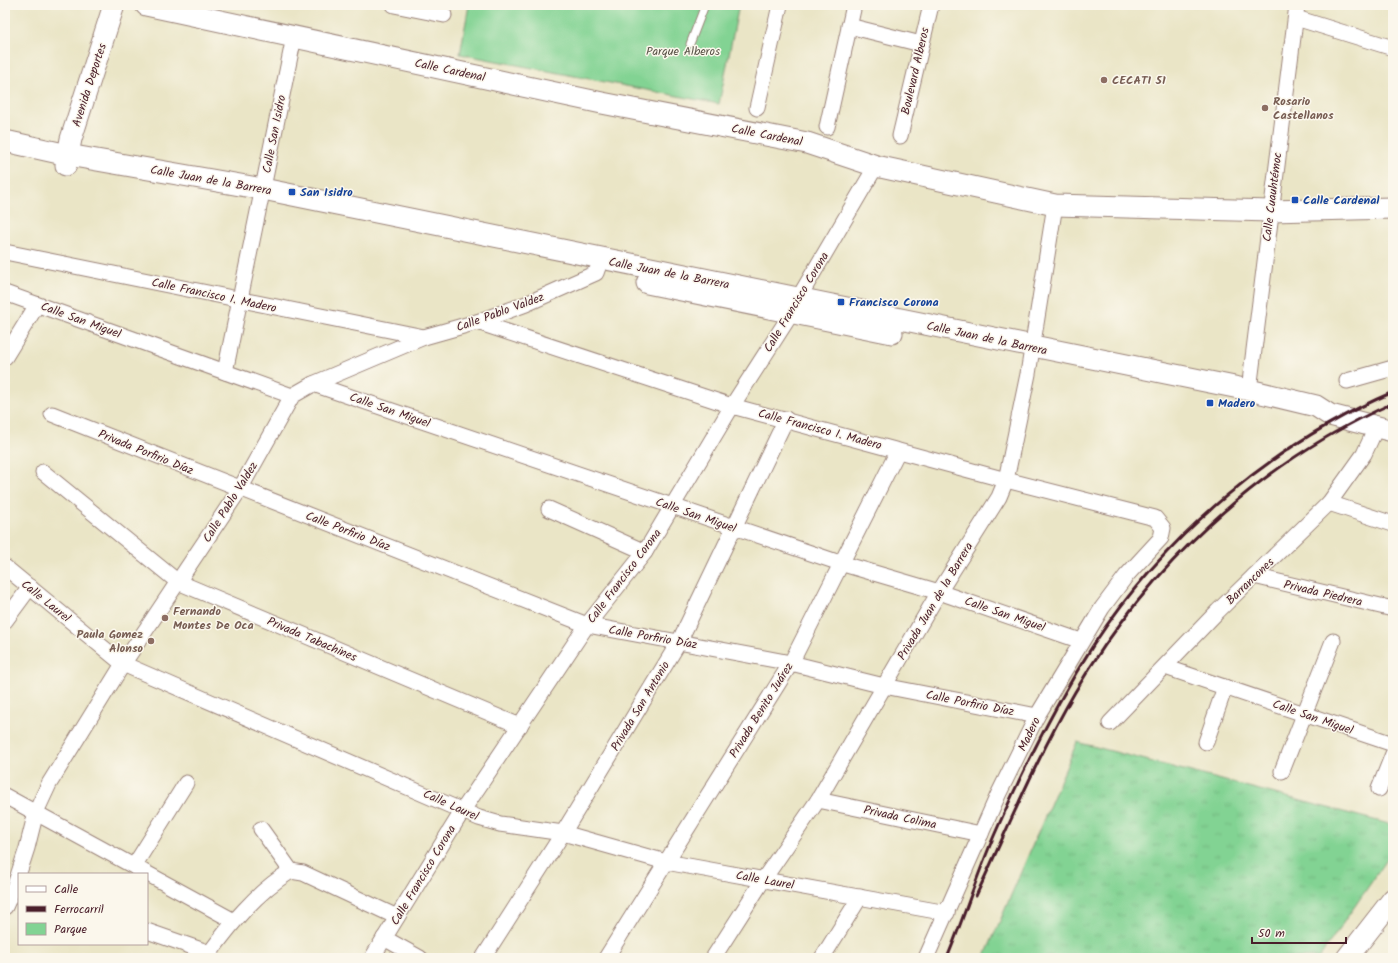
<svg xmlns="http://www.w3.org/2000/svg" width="1398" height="963" font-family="Kalam,sans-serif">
<defs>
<pattern id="grass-tufts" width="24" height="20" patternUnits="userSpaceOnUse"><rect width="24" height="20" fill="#82d393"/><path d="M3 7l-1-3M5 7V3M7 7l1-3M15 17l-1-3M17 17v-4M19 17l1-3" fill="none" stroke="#72b57f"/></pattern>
</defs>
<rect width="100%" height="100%" fill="#fbf7ec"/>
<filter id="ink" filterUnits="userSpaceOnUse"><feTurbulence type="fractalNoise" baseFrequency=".025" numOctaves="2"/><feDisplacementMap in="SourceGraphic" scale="8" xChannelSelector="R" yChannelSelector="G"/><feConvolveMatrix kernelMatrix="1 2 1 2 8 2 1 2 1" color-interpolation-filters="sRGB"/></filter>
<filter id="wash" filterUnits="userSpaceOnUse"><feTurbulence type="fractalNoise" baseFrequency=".012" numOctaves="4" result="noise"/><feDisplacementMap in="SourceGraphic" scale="16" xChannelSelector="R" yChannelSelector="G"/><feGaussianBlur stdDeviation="0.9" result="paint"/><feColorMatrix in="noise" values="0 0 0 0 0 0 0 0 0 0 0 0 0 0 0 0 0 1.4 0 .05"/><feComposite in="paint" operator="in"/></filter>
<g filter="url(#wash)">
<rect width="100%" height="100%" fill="#eae5c6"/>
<polygon fill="url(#grass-tufts)" stroke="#66795f" points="1077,742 1393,825 1393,851 1319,958 984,958"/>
<polygon fill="#82d393" stroke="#66795f" points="469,5 739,5 719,104 460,54"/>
</g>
<g filter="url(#ink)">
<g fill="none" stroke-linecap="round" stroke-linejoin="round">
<g stroke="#9a8278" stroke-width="9">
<polyline id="lane" points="690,44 705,5"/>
</g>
<g stroke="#9a8278" stroke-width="17">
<g id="street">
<polyline points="394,5 444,15"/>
<polyline points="1296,18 1393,48"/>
<polyline points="849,26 921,44"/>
<polyline points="757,108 780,5"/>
<polyline points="827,127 854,5"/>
<polyline points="900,136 931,5"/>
<polyline points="5,252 424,337"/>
<polyline points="5,293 292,396"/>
<polyline points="477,322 732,406 1006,480 1155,518 1163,528 1161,538 1126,576 1102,608 1037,716 998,795 926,958"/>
<polyline points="5,357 37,305"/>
<polyline points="225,372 294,37"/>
<polyline points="1347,381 1393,368"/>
<polyline points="313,384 840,563 939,592 1081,641"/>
<polyline points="1249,390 1297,5"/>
<polyline points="52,414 587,625 791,663 884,686 1037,716"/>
<polyline points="43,472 178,582 520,726"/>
<polyline points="1329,503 1393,524"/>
<polyline points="549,509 645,552"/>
<polyline points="5,567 123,664 479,818 500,824 563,833 666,862 947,913"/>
<polyline points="1254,576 1393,609"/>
<polyline points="5,621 30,587"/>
<polyline points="1165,667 1393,744"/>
<polyline points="1110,723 1218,611 1329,503 1364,454 1376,428"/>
<polyline points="1206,742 1225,687"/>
<polyline points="1282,771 1333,641"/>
<polyline points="1379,789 1393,754"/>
<polyline points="5,796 234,921"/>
<polyline points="818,800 981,834"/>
<polyline points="261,829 291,871 303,873 397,917"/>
<polyline points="134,866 186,783"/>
<polyline points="5,907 15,885 27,848 36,812 49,784 123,664 240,489 292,396 313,384 424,337 477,322 526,304 596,273 601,259"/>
<polyline points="147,931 210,953"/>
<polyline points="384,938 420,958"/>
<path d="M 206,958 C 230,925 256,892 291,871"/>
<polyline points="372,958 463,810 587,625 645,552 732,406 791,314 798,299 876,166"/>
<polyline points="483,958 563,833 679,642 786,419"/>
<polyline points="606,958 791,663 898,451"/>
<polyline points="713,958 763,880 818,800 939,592 999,497 1006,480 1028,374 1055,205"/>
<polyline points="822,958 860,897"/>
</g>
</g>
<g stroke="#9a8278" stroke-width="23">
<g id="secondary">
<polyline points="146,5 602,103 807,143 876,166 1055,205 1270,211 1393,208"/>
<polyline points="5,141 68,155 263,189 1249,390 1316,406 1330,415 1393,431"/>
<polyline points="66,165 71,139 114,5"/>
<polyline points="647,283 892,333"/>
<polyline points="1347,958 1393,899"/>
</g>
</g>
<use href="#lane" stroke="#fff" stroke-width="7"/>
<use href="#street" stroke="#fff" stroke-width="15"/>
<use href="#secondary" stroke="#fff" stroke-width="21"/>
<g stroke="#4a1f2b" stroke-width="3">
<path d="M 976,896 C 1008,828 1037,757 1075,692 C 1149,566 1260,462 1393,403"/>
<path d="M 947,958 C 965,915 978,871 997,829 C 1025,765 1056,703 1094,644 C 1165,536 1274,443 1393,392"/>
</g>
</g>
</g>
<g fill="#8d6e63" stroke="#fbf7ec" stroke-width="1.5">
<circle cx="1104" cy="80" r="4"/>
<circle cx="1265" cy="108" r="4"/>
<circle cx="165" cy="618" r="4"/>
<circle cx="151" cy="641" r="4"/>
</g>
<g fill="#1a4fb4" stroke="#fbf7ec" stroke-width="1.5">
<rect x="288" y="188" width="8" height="8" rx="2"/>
<rect x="1291" y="196" width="8" height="8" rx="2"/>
<rect x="837" y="298" width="8" height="8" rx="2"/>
<rect x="1206" y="399" width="8" height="8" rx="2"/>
</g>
<g text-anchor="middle" stroke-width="3" stroke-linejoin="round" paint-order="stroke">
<g font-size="12" fill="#5b554a" stroke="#fbf7ec">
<text x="683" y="55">Parque Alberos</text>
</g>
<g font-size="12" fill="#4a1f2b" stroke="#fbf7ec">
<text transform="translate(450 70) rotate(12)" y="4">Calle Cardenal</text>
<text transform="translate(915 71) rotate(-77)" y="4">Boulevard Alberos</text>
<text transform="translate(89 85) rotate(-72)" y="4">Avenida Deportes</text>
<text transform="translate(274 134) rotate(-79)" y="4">Calle San Isidro</text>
<text transform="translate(767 135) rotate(11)" y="4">Calle Cardenal</text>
<text transform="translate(211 180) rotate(10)" y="4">Calle Juan de la Barrera</text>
<text transform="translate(1272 197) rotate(-83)" y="4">Calle Cuauhtémoc</text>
<text transform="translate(669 273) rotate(11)" y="4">Calle Juan de la Barrera</text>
<text transform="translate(214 295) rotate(12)" y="4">Calle Francisco I. Madero</text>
<text transform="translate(796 302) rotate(-59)" y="4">Calle Francisco Corona</text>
<text transform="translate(500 312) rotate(-20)" y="4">Calle Pablo Valdez</text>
<text transform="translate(81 320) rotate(20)" y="4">Calle San Miguel</text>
<text transform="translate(987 338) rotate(12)" y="4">Calle Juan de la Barrera</text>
<text transform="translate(390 410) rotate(19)" y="4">Calle San Miguel</text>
<text transform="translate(820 429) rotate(15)" y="4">Calle Francisco I. Madero</text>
<text transform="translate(146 452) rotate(22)" y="4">Privada Porfirio Díaz</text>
<text transform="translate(230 502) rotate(-58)" y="4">Calle Pablo Valdez</text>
<text transform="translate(696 515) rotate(19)" y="4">Calle San Miguel</text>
<text transform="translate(348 531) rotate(21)" y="4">Calle Porfirio Díaz</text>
<text transform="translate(624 576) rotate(-53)" y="4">Calle Francisco Corona</text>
<text transform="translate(1250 581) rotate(-44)" y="4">Barrancones</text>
<text transform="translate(1323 593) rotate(13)" y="4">Privada Piedrera</text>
<text transform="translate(46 601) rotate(39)" y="4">Calle Laurel</text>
<text transform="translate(935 601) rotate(-59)" y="4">Privada Juan de la Barrera</text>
<text transform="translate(1005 614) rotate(19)" y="4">Calle San Miguel</text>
<text transform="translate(653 637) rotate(10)" y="4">Calle Porfirio Díaz</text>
<text transform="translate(312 639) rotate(23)" y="4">Privada Tabachines</text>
<text transform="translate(970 703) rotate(11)" y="4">Calle Porfirio Díaz</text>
<text transform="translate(640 706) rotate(-59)" y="4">Privada San Antonio</text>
<text transform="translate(761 710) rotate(-58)" y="4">Privada Benito Juárez</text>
<text transform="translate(1313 717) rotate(19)" y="4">Calle San Miguel</text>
<text transform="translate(1029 734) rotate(-64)" y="4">Madero</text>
<text transform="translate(451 805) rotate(24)" y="4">Calle Laurel</text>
<text transform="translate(900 817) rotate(12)" y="4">Privada Colima</text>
<text transform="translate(423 875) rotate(-59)" y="4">Calle Francisco Corona</text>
<text transform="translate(765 880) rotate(10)" y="4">Calle Laurel</text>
</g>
<g font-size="12" font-weight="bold" fill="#785e54" stroke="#fbf7ec" text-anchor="start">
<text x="1112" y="84">CECATI 51</text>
<text x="1273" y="105">Rosario<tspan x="1273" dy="14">Castellanos</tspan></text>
<text x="173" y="615">Fernando<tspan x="173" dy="14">Montes De Oca</tspan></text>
<text x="143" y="638" text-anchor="end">Paula Gomez<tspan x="143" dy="14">Alonso</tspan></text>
</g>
<g font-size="12" font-weight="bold" fill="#164399" stroke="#fbf7ec" text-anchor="start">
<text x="300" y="196">San Isidro</text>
<text x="1303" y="204">Calle Cardenal</text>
<text x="849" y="306">Francisco Corona</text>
<text x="1218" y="407">Madero</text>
</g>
</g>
<rect width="1398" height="963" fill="none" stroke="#fbf7ec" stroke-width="20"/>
<rect x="18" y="873" width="130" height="72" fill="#fbf7ec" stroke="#b4a19f"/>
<rect x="26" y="886" width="20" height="6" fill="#ffffff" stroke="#b4a19f"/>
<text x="54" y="893" font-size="12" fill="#4a1f2b">Calle</text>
<rect x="26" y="906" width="20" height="6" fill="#4a1f2b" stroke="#b4a19f"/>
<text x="54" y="913" font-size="12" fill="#4a1f2b">Ferrocarril</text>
<rect x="26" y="923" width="20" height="12" fill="#82d393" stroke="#b4a19f"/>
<text x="54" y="933" font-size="12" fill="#4a1f2b">Parque</text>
<path d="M1252 937v6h94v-6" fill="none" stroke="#4a1f2b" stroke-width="2"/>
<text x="1258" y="937" font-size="12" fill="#4a1f2b" stroke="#fbf7ec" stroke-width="3" paint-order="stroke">50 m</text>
</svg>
